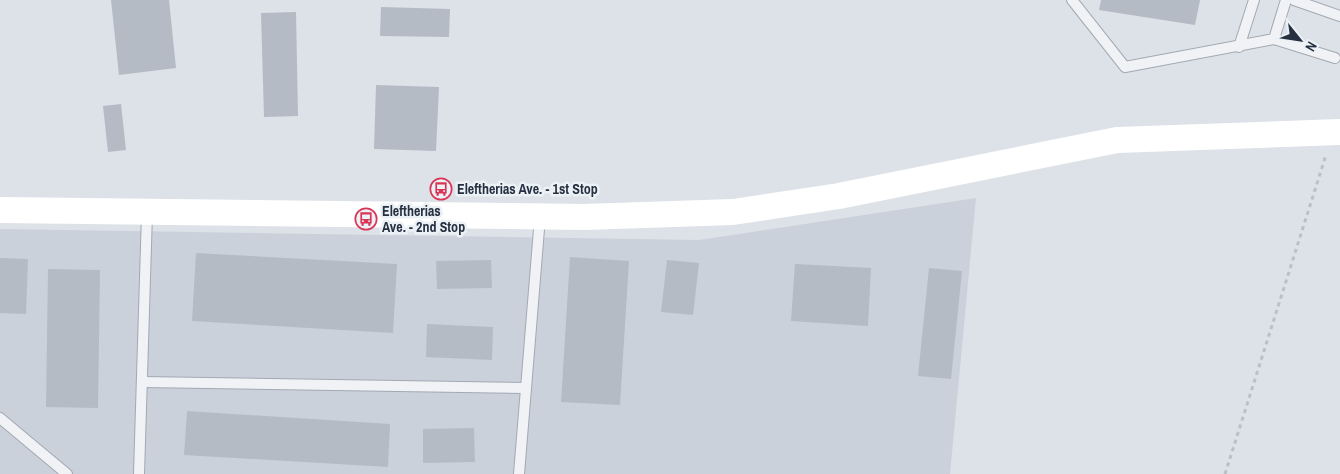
<svg xmlns="http://www.w3.org/2000/svg" width="1340" height="474" font-family="'Archivo Narrow',sans-serif">
<rect width="100%" height="100%" fill="#dde2e8"/>
<polygon fill="#cbd1da" points="976,198 950,474 0,474 0,229 699,240"/>
<g fill="#b4bbc5">
<polygon points="111,0 169,0 176,68 119,75"/>
<polygon points="1101,0 1200,0 1195,25 1099,10"/>
<polygon points="381,7 450,9 449,37 380,36"/>
<polygon points="296,12 298,116 264,117 261,13"/>
<polygon points="376,85 439,87 436,151 374,149"/>
<polygon points="121,104 126,150 108,152 103,106"/>
<polygon points="196,253 397,264 393,333 192,321"/>
<polygon points="570,257 629,261 620,405 561,402"/>
<polygon points="0,258 28,259 26,314 0,313"/>
<polygon points="491,260 492,288 437,289 436,261"/>
<polygon points="667,260 699,263 693,315 661,312"/>
<polygon points="795,264 871,268 868,326 791,321"/>
<polygon points="929,268 962,271 951,379 918,376"/>
<polygon points="48,269 100,270 98,408 46,407"/>
<polygon points="427,324 493,327 492,360 426,357"/>
<polygon points="187,411 390,424 388,467 184,455"/>
<polygon points="474,428 475,462 423,463 423,429"/>
</g>
<g fill="none" stroke-linecap="round" stroke-linejoin="round">
<g stroke="#a2a9b2" stroke-width="12">
<g id="service">
<polyline points="1072,0 1125,67 1274,39 1286,0"/>
<polyline points="1294,0 1340,16"/>
<polyline points="1274,39 1335,58"/>
<polyline points="1239,47 1254,0"/>
<polyline points="142,382 526,388"/>
<polyline points="0,418 67,474"/>
<polyline points="139,474 147,213"/>
<polyline points="519,474 540,217"/>
</g>
</g>
<polyline stroke="#bbc0c7" stroke-width="3" stroke-dasharray="4 4" stroke-linecap="butt" points="1225,474 1326,155"/>
<use href="#service" stroke="#f0f2f6" stroke-width="10"/>
<polyline stroke="#fff" stroke-width="26" points="0,210 584,217 733,212 839,196 1117,140 1340,132"/>
</g>
<defs>
<g id="bus-ring" transform="scale(1.125)"><circle r="9.5" fill="#ecf1f6" stroke="#d93657" stroke-width="1.5"/><path d="M-5-6H5V4H4V6H2V4H-2V6H-4V4H-5ZM-3.5-4V0h7V-4ZM-3.5 1.2v1.5H-2V1.2ZM2 1.2v1.5H3.5V1.2Z" fill="#d93657"/></g>
</defs>
<g fill-rule="evenodd">
<use href="#bus-ring" x="441" y="189"/>
<use href="#bus-ring" x="366" y="219"/>
</g>
<g text-anchor="middle" stroke-width="5" stroke-linejoin="round" paint-order="stroke">
<g font-size="14" font-weight="bold" fill="#253040" stroke="#ecf1f6" text-anchor="start">
<text x="457" y="194">Eleftherias Ave. - 1st Stop</text>
<text x="382" y="216">Eleftherias<tspan x="382" dy="16">Ave. - 2nd Stop</tspan></text>
</g>
</g>
<g transform="translate(1300 40) rotate(120)" stroke="#ecf1f6" stroke-width="4" paint-order="stroke">
<path d="M0-4L9 19L0 12L-9 19Z" fill="#253040"/>
<text y="-8" font-size="14" font-weight="bold" text-anchor="middle" fill="#253040">N</text>
</g>
</svg>
